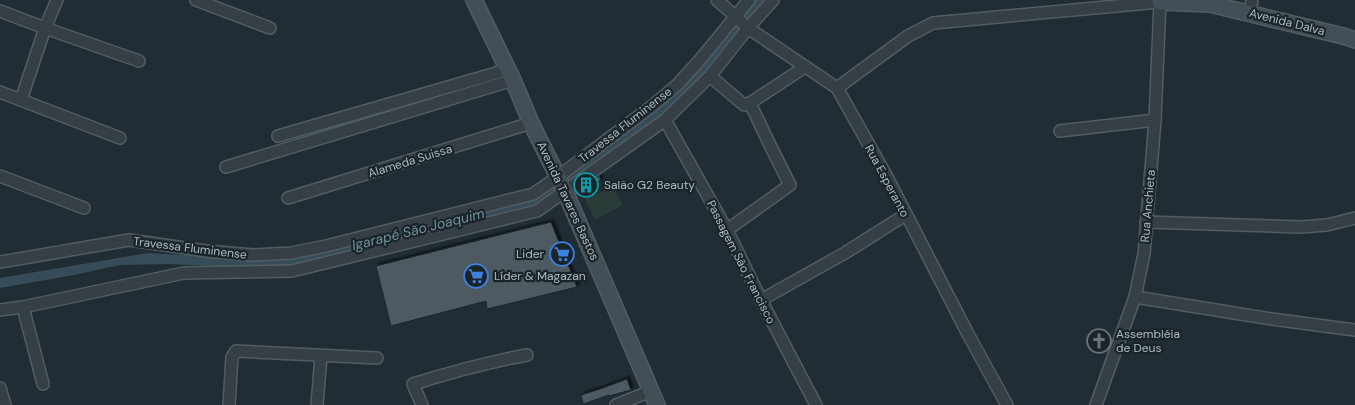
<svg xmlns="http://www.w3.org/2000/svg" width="1355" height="405" font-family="'DM Sans',sans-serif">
<defs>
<filter id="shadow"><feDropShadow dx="2.5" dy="-2.5" stdDeviation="1" flood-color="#0009"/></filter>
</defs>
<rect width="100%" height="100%" fill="#212d34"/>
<polygon fill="#293c37" points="613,187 623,205 595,220 585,199"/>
<polygon fill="#364d59" points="755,0 766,0 711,69 665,116 541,203 285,269 167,264 120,265 74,275 0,288 0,278 148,253 256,259 537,196 596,156 669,100 686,84 702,66"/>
<g fill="#4d5a62" stroke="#1c262b" filter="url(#shadow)">
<polygon points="599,176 601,180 577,195 576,193"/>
<polygon points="551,222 577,287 487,309 486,301 391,326 376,266"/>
<polygon points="627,379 631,390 609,396 609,395 583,404 581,395 600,389"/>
</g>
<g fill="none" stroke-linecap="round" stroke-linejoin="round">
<g stroke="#525d62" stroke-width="14">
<g id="street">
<polyline points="196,0 270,28"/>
<polyline points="717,0 748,28 837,88 887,177 968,334 1007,405"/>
<polyline points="0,11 45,28 139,61"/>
<polyline points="1250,13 1252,0"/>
<polyline points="710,76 744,105 750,103 805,67"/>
<polyline points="837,88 908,36 933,23 1160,2 1155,120 1144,254 1135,297 1096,405"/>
<polyline points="0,92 120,138"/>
<polyline points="21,100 45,28 57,0"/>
<polyline points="665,120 727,230 761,300 816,405"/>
<polyline points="1060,131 1155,120"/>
<polyline points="278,136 493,74 508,69"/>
<polyline points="226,167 513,80"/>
<polyline points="0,176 84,208"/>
<polyline points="288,198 531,123"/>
<polyline points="1146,222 1301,227 1327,225 1355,218"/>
<polyline points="727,230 790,185 769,143 750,103"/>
<polyline points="0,262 129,240 206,251 253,255 291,253 326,246 533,194 559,176 652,106 677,85 699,61 749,0"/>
<polyline points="1135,297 1272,319 1355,330"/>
<polyline points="761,300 845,253 905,215"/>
<polyline points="23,307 43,384"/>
<polyline points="0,310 23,307 184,273 292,271 537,211 665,120 710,76 748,28 773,0"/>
<polyline points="0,388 5,405"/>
<polyline points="229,405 232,357 236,351 377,358"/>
<polyline points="317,405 321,356"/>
<path d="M 422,405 L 413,384 C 451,372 488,362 527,355"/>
<polyline points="616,405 651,391"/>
</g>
</g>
<g stroke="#525d62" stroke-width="18">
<g id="secondary">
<polyline points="474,0 513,80 531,123 565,191 657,405"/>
<polyline points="1160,0 1160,2 1210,4 1343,36 1355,40"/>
</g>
</g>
<use href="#street" stroke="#353f45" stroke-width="11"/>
<use href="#secondary" stroke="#434f57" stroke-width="15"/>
</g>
<defs>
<g id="building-ring" transform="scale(1.25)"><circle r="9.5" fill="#1a2429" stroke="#0f9aa8" stroke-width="1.5"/><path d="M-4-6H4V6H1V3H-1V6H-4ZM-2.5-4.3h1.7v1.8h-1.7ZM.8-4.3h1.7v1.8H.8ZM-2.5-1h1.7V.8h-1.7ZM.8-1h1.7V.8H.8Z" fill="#0f9aa8"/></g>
<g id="supermarket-ring" transform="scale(1.25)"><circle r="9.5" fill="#1a2429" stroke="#3f7fe0" stroke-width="1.5"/><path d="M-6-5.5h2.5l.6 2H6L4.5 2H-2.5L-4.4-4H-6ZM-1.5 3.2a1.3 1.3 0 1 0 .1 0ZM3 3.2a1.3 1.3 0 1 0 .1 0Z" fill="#3f7fe0"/></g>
<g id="church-ring" transform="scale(1.25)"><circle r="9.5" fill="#1a2429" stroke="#6b7280" stroke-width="1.5"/><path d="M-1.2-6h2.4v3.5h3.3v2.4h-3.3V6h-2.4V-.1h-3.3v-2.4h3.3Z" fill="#6b7280"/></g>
</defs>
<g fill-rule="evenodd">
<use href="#building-ring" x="586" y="185"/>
<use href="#supermarket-ring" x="562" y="254"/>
<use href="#supermarket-ring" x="476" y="276"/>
<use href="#church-ring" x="1099" y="341"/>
</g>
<g text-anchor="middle" stroke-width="4.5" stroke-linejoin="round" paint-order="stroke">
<g font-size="12" fill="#afbac1" stroke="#1a2429">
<text transform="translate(1287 22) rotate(14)" y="4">Avenida Dalva</text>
<text transform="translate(625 125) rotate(-38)" y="4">Travessa Fluminense</text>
<text transform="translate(410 161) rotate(-17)" y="4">Alameda Suissa</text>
<text transform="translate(887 181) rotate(62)" y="4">Rua Esperanto</text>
<text transform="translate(568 201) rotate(65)" y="4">Avenida Tavares Bastos</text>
<text transform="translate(1148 206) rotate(-85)" y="4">Rua Anchieta</text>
<text transform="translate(190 248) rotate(7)" y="4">Travessa Fluminense</text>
<text transform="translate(741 262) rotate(63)" y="4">Passagem São Francisco</text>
</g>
<g font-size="12" fill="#afbac1" stroke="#1a2429" text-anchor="start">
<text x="604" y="189">Salão G2 Beauty</text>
<text x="544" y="258" text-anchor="end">Lider</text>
<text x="494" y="280">Líder &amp; Magazan</text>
<text x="1116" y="338">Assembléia<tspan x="1116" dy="14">de Deus</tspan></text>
</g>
<g font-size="14" font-style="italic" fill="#7292a2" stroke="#1a2429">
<text transform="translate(418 229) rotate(-14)" y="5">Igarapé São Joaquim</text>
</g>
</g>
</svg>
